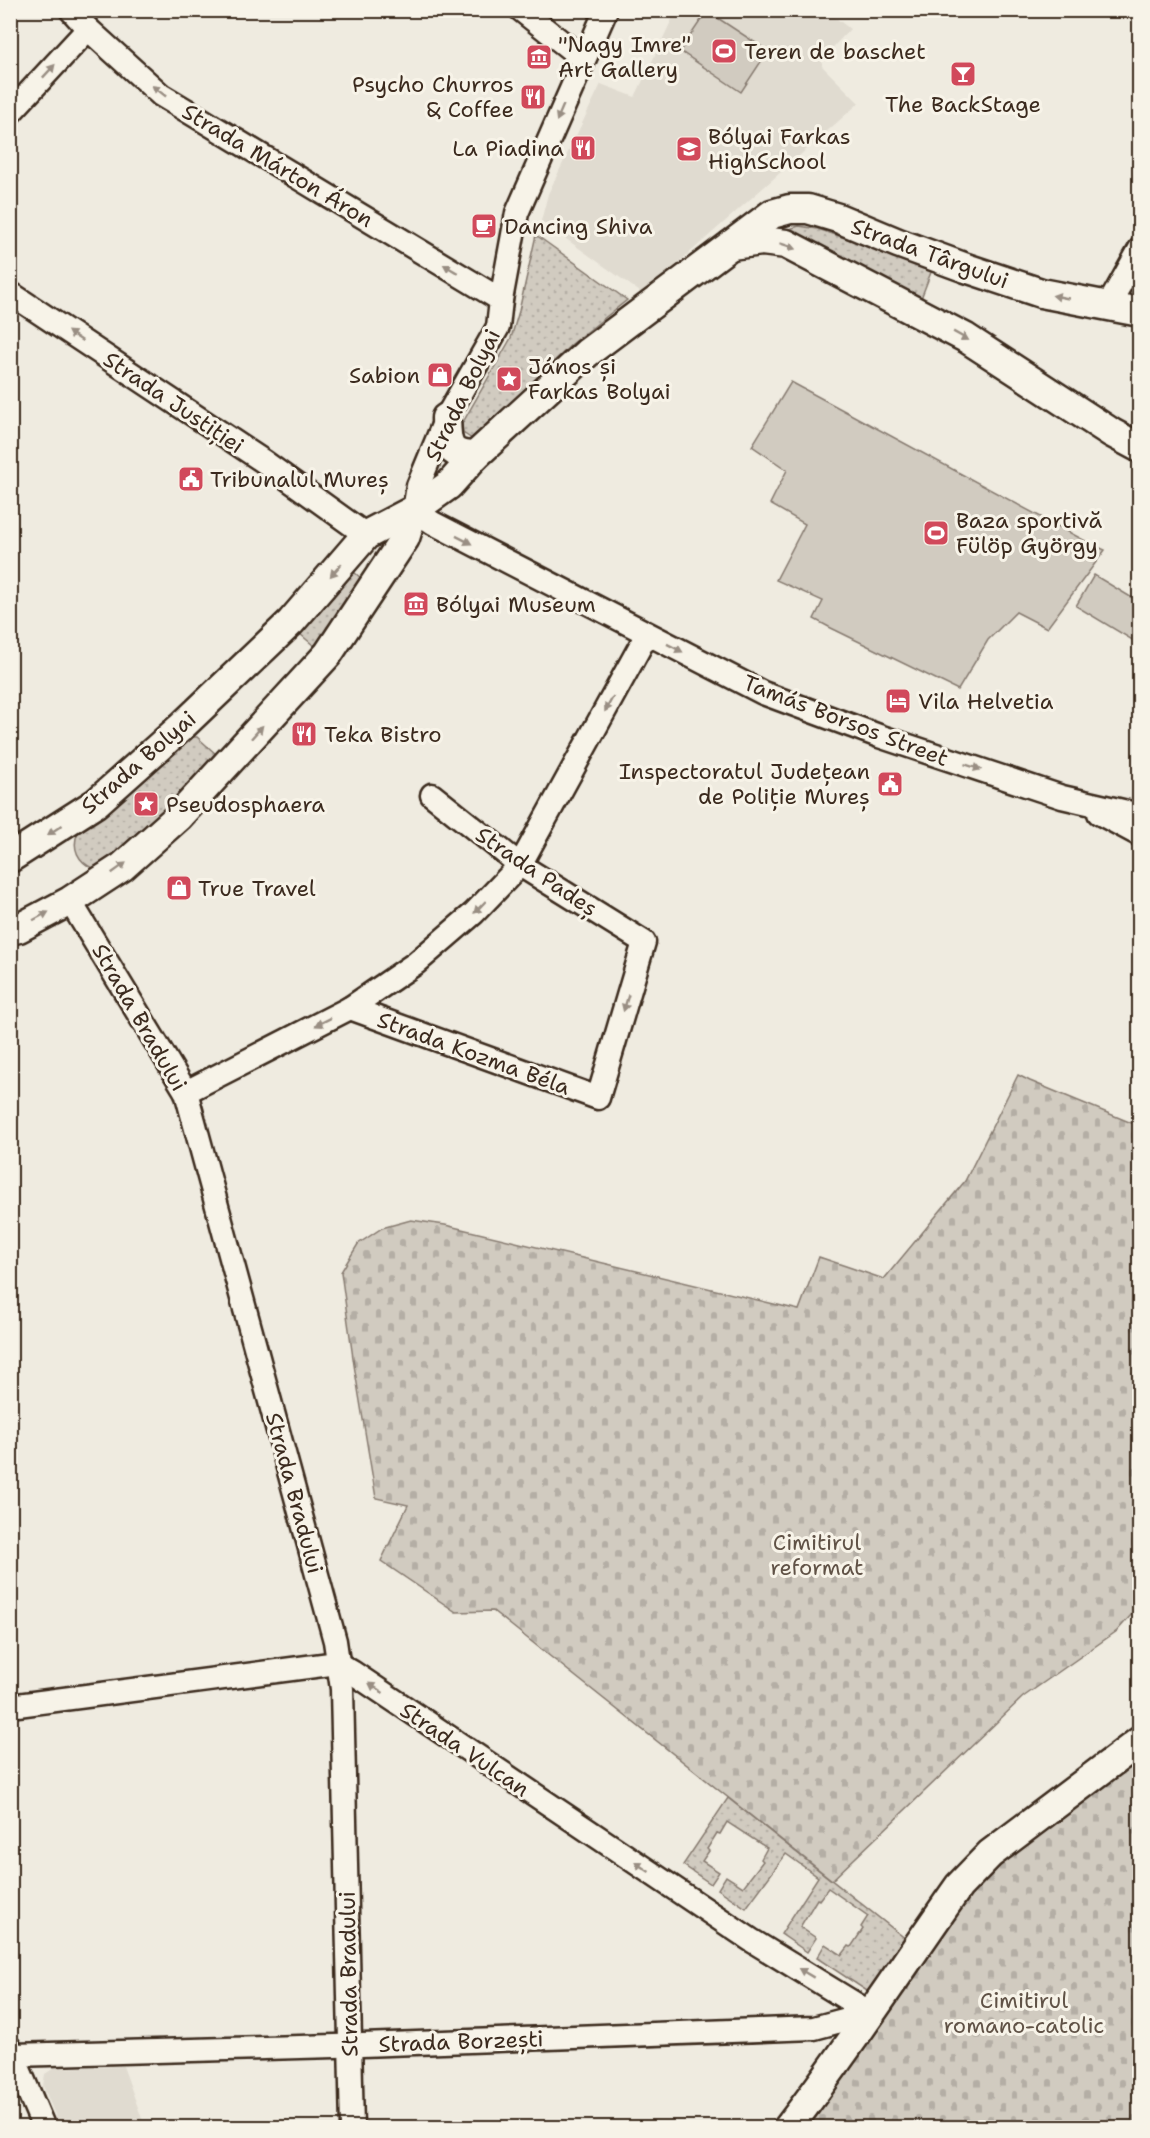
<svg xmlns="http://www.w3.org/2000/svg" width="1150" height="2138" font-family="'Shantell Sans',sans-serif">
<defs>
<pattern id="grass-dots" width="8" height="8" patternUnits="userSpaceOnUse" patternTransform="scale(1.5)"><rect width="8" height="8" fill="#d1cbc0"/><path d="M2 2h.1M6 6h.1" fill="none" stroke="#b4aea5" stroke-width="1.8" stroke-linecap="round"/></pattern>
<pattern id="cemetery-stones" width="16" height="16" patternUnits="userSpaceOnUse" patternTransform="scale(1.5)"><rect width="16" height="16" fill="#d1cbc0"/><path d="M2 7V4a2 2 0 0 1 4 0v3zM10 15v-3a2 2 0 0 1 4 0v3z" fill="#b4aea5"/></pattern>
</defs>
<rect width="100%" height="100%" fill="#efebe0"/>
<filter id="ink" filterUnits="userSpaceOnUse"><feTurbulence type="fractalNoise" baseFrequency=".0167" numOctaves="2"/><feDisplacementMap in="SourceGraphic" scale="12" xChannelSelector="R" yChannelSelector="G"/><feConvolveMatrix kernelMatrix="1 2 1 2 8 2 1 2 1" color-interpolation-filters="sRGB"/></filter>
<g filter="url(#ink)">
<g fill="#e0dbd0">
<polygon points="676,11 827,11 850,29 822,59 822,66 859,103 643,294 541,221 548,194 601,84 635,97"/>
<polygon points="123,2066 145,2127 60,2127 43,2086 45,2074 54,2068"/>
</g>
<g fill="url(#grass-dots)" stroke="#867a6f" stroke-width="1.5">
<polygon points="799,226 818,229 933,267 920,301 791,233 792,228"/>
<polygon points="536,235 627,300 572,344 525,389 481,435 472,439 463,433 462,424 511,338 519,311"/>
<polygon points="355,573 367,583 322,644 313,645 300,634 300,627 348,575"/>
<path d="M 190,737 L 197,737 L 216,754 L 216,761 L 115,859 L 94,869 C 78,862 71,848 78,832 Z"/>
<polygon points="728,1798 907,1940 871,1991 867,1991 817,1958 825,1944 842,1955 849,1946 851,1947 863,1929 861,1927 868,1916 828,1888 819,1900 817,1899 800,1927 816,1938 807,1952 781,1934 818,1877 786,1854 746,1908 718,1889 726,1876 743,1887 763,1861 761,1859 767,1848 727,1822 720,1834 717,1833 707,1849 709,1851 702,1861 719,1872 711,1884 683,1865"/>
</g>
<g fill="url(#cemetery-stones)" stroke="#867a6f" stroke-width="1.5">
<polygon points="1018,1075 1030,1081 1139,1126 1139,1606 1117,1631 1023,1697 832,1880 493,1611 456,1612 381,1561 408,1505 376,1498 354,1365 341,1272 358,1244 382,1228 411,1220 445,1225 799,1310 819,1257 884,1279 965,1181"/>
<polygon points="1139,1757 1139,2127 808,2128 981,1876"/>
</g>
<g fill="#d1cbc0" stroke="#867a6f" stroke-width="1.5">
<polygon points="707,11 768,51 741,92 680,51"/>
<polygon points="791,382 1089,543 1105,550 1047,628 1016,612 988,640 958,690 829,627 814,619 823,601 776,580 805,524 770,504 787,470 752,446"/>
<polygon points="1094,575 1139,602 1139,644 1076,606"/>
</g>
<g fill="none" stroke-linecap="round" stroke-linejoin="round">
<g stroke="#3b2a1e" stroke-width="27">
<g id="minor">
<polyline points="71,10 88,29 161,95 501,300"/>
<polyline points="521,10 583,59"/>
<polyline points="606,10 517,213 501,300 498,327 446,418 418,486 414,510 433,523 763,693 879,736 1062,797 1140,815"/>
<polyline points="10,113 88,29"/>
<polyline points="10,293 263,461 366,535"/>
<polyline points="1108,306 1140,249"/>
<polyline points="1099,813 1140,835"/>
<polyline points="70,901 186,1092 335,1641 342,1689 352,2128"/>
<polyline points="350,1008 598,1098 644,942 520,865 432,795"/>
<polyline points="186,1092 350,1008 416,963 474,913 520,865 647,634"/>
<polyline points="10,1706 330,1664 340,1665 352,1672 751,1940 870,2013"/>
<polyline points="10,2048 44,2128"/>
<polyline points="14,2055 335,2046 814,2028 870,2013"/>
</g>
</g>
<g stroke="#3b2a1e" stroke-width="33">
<g id="tertiary">
<polyline points="731,245 762,241 786,244 966,338 1112,433 1140,448"/>
<path d="M 446,418 C 447,442 446,456 475,456"/>
<polyline points="10,858 96,803 180,728 291,622 366,535 414,510 449,485 475,456 587,353 772,214 790,209 808,209 838,218 898,243 966,268 1041,293 1140,312"/>
<polyline points="10,930 19,928 70,901 122,867 178,817 328,654 405,538 414,510"/>
<path d="M 788,2128 C 848,2050 902,1967 959,1886 L 990,1854 L 1140,1741"/>
</g>
</g>
<use href="#minor" stroke="#f7f3e8" stroke-width="22"/>
<use href="#tertiary" stroke="#f7f3e8" stroke-width="28"/>
</g>
<defs><path id="oneway-solid" d="M-6-.8H1V-3.2L6.5 0L1 3.2V.8H-6Z" transform="scale(1.5)"/></defs>
<g fill="#998e83">
<use href="#oneway-solid" transform="translate(49 71) rotate(-47)"/>
<use href="#oneway-solid" transform="translate(159 91) rotate(-142)"/>
<use href="#oneway-solid" transform="translate(560 113) rotate(113)"/>
<use href="#oneway-solid" transform="translate(788 246) rotate(19)"/>
<use href="#oneway-solid" transform="translate(451 269) rotate(-149)"/>
<use href="#oneway-solid" transform="translate(1061 297) rotate(-169)"/>
<use href="#oneway-solid" transform="translate(75 336) rotate(-146)"/>
<use href="#oneway-solid" transform="translate(961 336) rotate(29)"/>
<use href="#oneway-solid" transform="translate(464 540) rotate(27)"/>
<use href="#oneway-solid" transform="translate(336 570) rotate(131)"/>
<use href="#oneway-solid" transform="translate(675 648) rotate(27)"/>
<use href="#oneway-solid" transform="translate(609 704) rotate(119)"/>
<use href="#oneway-solid" transform="translate(257 732) rotate(-48)"/>
<use href="#oneway-solid" transform="translate(973 767) rotate(18)"/>
<use href="#oneway-solid" transform="translate(55 830) rotate(147)"/>
<use href="#oneway-solid" transform="translate(119 868) rotate(-36)"/>
<use href="#oneway-solid" transform="translate(480 907) rotate(134)"/>
<use href="#oneway-solid" transform="translate(41 916) rotate(-28)"/>
<use href="#oneway-solid" transform="translate(626 1003) rotate(107)"/>
<use href="#oneway-solid" transform="translate(323 1022) rotate(153)"/>
<use href="#oneway-solid" transform="translate(376 1688) rotate(-146)"/>
<use href="#oneway-solid" transform="translate(642 1867) rotate(-146)"/>
<use href="#oneway-solid" transform="translate(806 1973) rotate(-149)"/>
</g>
</g>
<defs>
<g id="stadium-square" transform="scale(1.35)"><rect x="-9" y="-9" width="18" height="18" rx="4" fill="#d1495b" stroke="#f7f3e8"/><path d="M0-5a6.5 5 0 1 0 0 10a6.5 5 0 1 0 0-10ZM-3.5-1.8h7v3.6h-7Z" fill="#fff"/></g>
<g id="museum-square" transform="scale(1.35)"><rect x="-9" y="-9" width="18" height="18" rx="4" fill="#d1495b" stroke="#f7f3e8"/><path d="M0-6L6-3V-2H-6V-3ZM-5-1h2V3h-2ZM-1-1h2V3h-2ZM3-1h2V3H3ZM-6 4H6V6H-6Z" fill="#fff"/></g>
<g id="bar-square" transform="scale(1.35)"><rect x="-9" y="-9" width="18" height="18" rx="4" fill="#d1495b" stroke="#f7f3e8"/><path d="M-6-5H6L.8 .8V4.5H3.5V6h-7V4.5H-.8V.8Z" fill="#fff"/></g>
<g id="restaurant-square" transform="scale(1.35)"><rect x="-9" y="-9" width="18" height="18" rx="4" fill="#d1495b" stroke="#f7f3e8"/><path d="M-5-6h1v4h1v-4h1v4h1v-4h1v5L-1.5 .5V6h-2V.5L-5-1ZM5-6V6H3V1.5H1.5Q1.5-4 5-6Z" fill="#fff"/></g>
<g id="university-square" transform="scale(1.35)"><rect x="-9" y="-9" width="18" height="18" rx="4" fill="#d1495b" stroke="#f7f3e8"/><path d="M0-5L7-2L0 1L-7-2ZM-4 1L0 2.5L4 1V4Q0 6-4 4Z" fill="#fff"/></g>
<g id="cafe-square" transform="scale(1.35)"><rect x="-9" y="-9" width="18" height="18" rx="4" fill="#d1495b" stroke="#f7f3e8"/><path d="M-5.5-4.5H6V0H3Q3 3.5 0 3.5H-2.5Q-5.5 3.5-5.5 0ZM3-3.2v2h1.7v-2ZM-6 4.5H4V6H-6Z" fill="#fff"/></g>
<g id="shop-square" transform="scale(1.35)"><rect x="-9" y="-9" width="18" height="18" rx="4" fill="#d1495b" stroke="#f7f3e8"/><path d="M-5-2.5h2.3a2.7 3.5 0 0 1 5.4 0H5L5.5 6h-11ZM-1.5-2.5h3a1.5 2.3 0 0 0-3 0Z" fill="#fff"/></g>
<g id="sight-square" transform="scale(1.35)"><rect x="-9" y="-9" width="18" height="18" rx="4" fill="#d1495b" stroke="#f7f3e8"/><path d="M0-6L1.8-2.2L6-1.7L2.9 1.2L3.7 5.4L0 3.3L-3.7 5.4L-2.9 1.2L-6-1.7L-1.8-2.2Z" fill="#fff"/></g>
<g id="civic-square" transform="scale(1.35)"><rect x="-9" y="-9" width="18" height="18" rx="4" fill="#d1495b" stroke="#f7f3e8"/><path d="M-.6-6.5H3V-4.5H.6V-3L4-1V1h2V6H-6V1h2V-1L-.6-3ZM-1.2 2.5V6h2.4V2.5Z" fill="#fff"/></g>
<g id="hotel-square" transform="scale(1.35)"><rect x="-9" y="-9" width="18" height="18" rx="4" fill="#d1495b" stroke="#f7f3e8"/><path d="M-6-4.5h1.5V1H6V5H4.5V3h-9V5H-6ZM-4 0a1.8 1.8 0 1 1 3.6 0ZM.5 0V-2.5h3Q6-2.5 6 0Z" fill="#fff"/></g>
</defs>
<g fill-rule="evenodd">
<use href="#stadium-square" x="724" y="51"/>
<use href="#museum-square" x="539" y="57"/>
<use href="#bar-square" x="963" y="74"/>
<use href="#restaurant-square" x="533" y="97"/>
<use href="#restaurant-square" x="583" y="148"/>
<use href="#university-square" x="689" y="149"/>
<use href="#cafe-square" x="484" y="226"/>
<use href="#shop-square" x="440" y="375"/>
<use href="#sight-square" x="509" y="379"/>
<use href="#civic-square" x="191" y="479"/>
<use href="#stadium-square" x="936" y="533"/>
<use href="#museum-square" x="416" y="604"/>
<use href="#hotel-square" x="898" y="701"/>
<use href="#restaurant-square" x="304" y="734"/>
<use href="#civic-square" x="890" y="784"/>
<use href="#sight-square" x="146" y="804"/>
<use href="#shop-square" x="179" y="888"/>
</g>
<g text-anchor="middle" stroke-width="6" stroke-linejoin="round" paint-order="stroke">
<g font-size="22" fill="#3b2a1e" stroke="#f7f3e8" text-anchor="start">
<text x="558" y="52">"Nagy Imre"<tspan x="558" dy="25">Art Gallery</tspan></text>
<text x="744" y="59">Teren de baschet</text>
<text x="514" y="92" text-anchor="end">Psycho Churros<tspan x="514" dy="25">&amp; Coffee</tspan></text>
<text x="963" y="112" text-anchor="middle">The BackStage</text>
<text x="708" y="144">Bólyai Farkas<tspan x="708" dy="25">HighSchool</tspan></text>
<text x="564" y="156" text-anchor="end">La Piadina</text>
<text x="504" y="234">Dancing Shiva</text>
<text x="528" y="374">János și<tspan x="528" dy="25">Farkas Bolyai</tspan></text>
<text x="420" y="383" text-anchor="end">Sabion</text>
<text x="210" y="487">Tribunalul Mureș</text>
<text x="956" y="528">Baza sportivă<tspan x="956" dy="25">Fülöp György</tspan></text>
<text x="436" y="612">Bólyai Museum</text>
<text x="918" y="709">Vila Helvetia</text>
<text x="324" y="742">Teka Bistro</text>
<text x="870" y="779" text-anchor="end">Inspectoratul Județean<tspan x="870" dy="25">de Poliție Mureș</tspan></text>
<text x="166" y="812">Pseudosphaera</text>
<text x="198" y="896">True Travel</text>
</g>
<g font-size="22" fill="#3b2a1e" stroke="#f7f3e8">
<text transform="translate(278 165) rotate(31)" y="8">Strada Márton Áron</text>
<text transform="translate(930 253) rotate(20)" y="8">Strada Târgului</text>
<text transform="translate(462 395) rotate(-64)" y="8">Strada Bolyai</text>
<text transform="translate(174 402) rotate(34)" y="8">Strada Justiției</text>
<text transform="translate(846 720) rotate(21)" y="8">Tamás Borsos Street</text>
<text transform="translate(138 762) rotate(-41)" y="8">Strada Bolyai</text>
<text transform="translate(537 871) rotate(34)" y="8">Strada Padeș</text>
<text transform="translate(140 1017) rotate(60)" y="8">Strada Bradului</text>
<text transform="translate(474 1053) rotate(20)" y="8">Strada Kozma Béla</text>
<text transform="translate(295 1493) rotate(75)" y="8">Strada Bradului</text>
<text transform="translate(465 1749) rotate(34)" y="8">Strada Vulcan</text>
<text transform="translate(348 1974) rotate(-91)" y="8">Strada Bradului</text>
<text transform="translate(461 2041) rotate(-2)" y="8">Strada Borzești</text>
</g>
<g font-size="22" fill="#605246" stroke="#f7f3e8">
<text x="817" y="1550">Cimitirul<tspan x="817" dy="25">reformat</tspan></text>
<text x="1024" y="2008">Cimitirul<tspan x="1024" dy="25">romano-catolic</tspan></text>
</g>
</g>
<rect width="1150" height="2138" fill="none" stroke="#f7f3e8" stroke-width="36"/>
<rect x="18" y="18" width="1114" height="2102" fill="none" stroke="#3b2a1e" stroke-width="2" filter="url(#ink)"/>
</svg>
